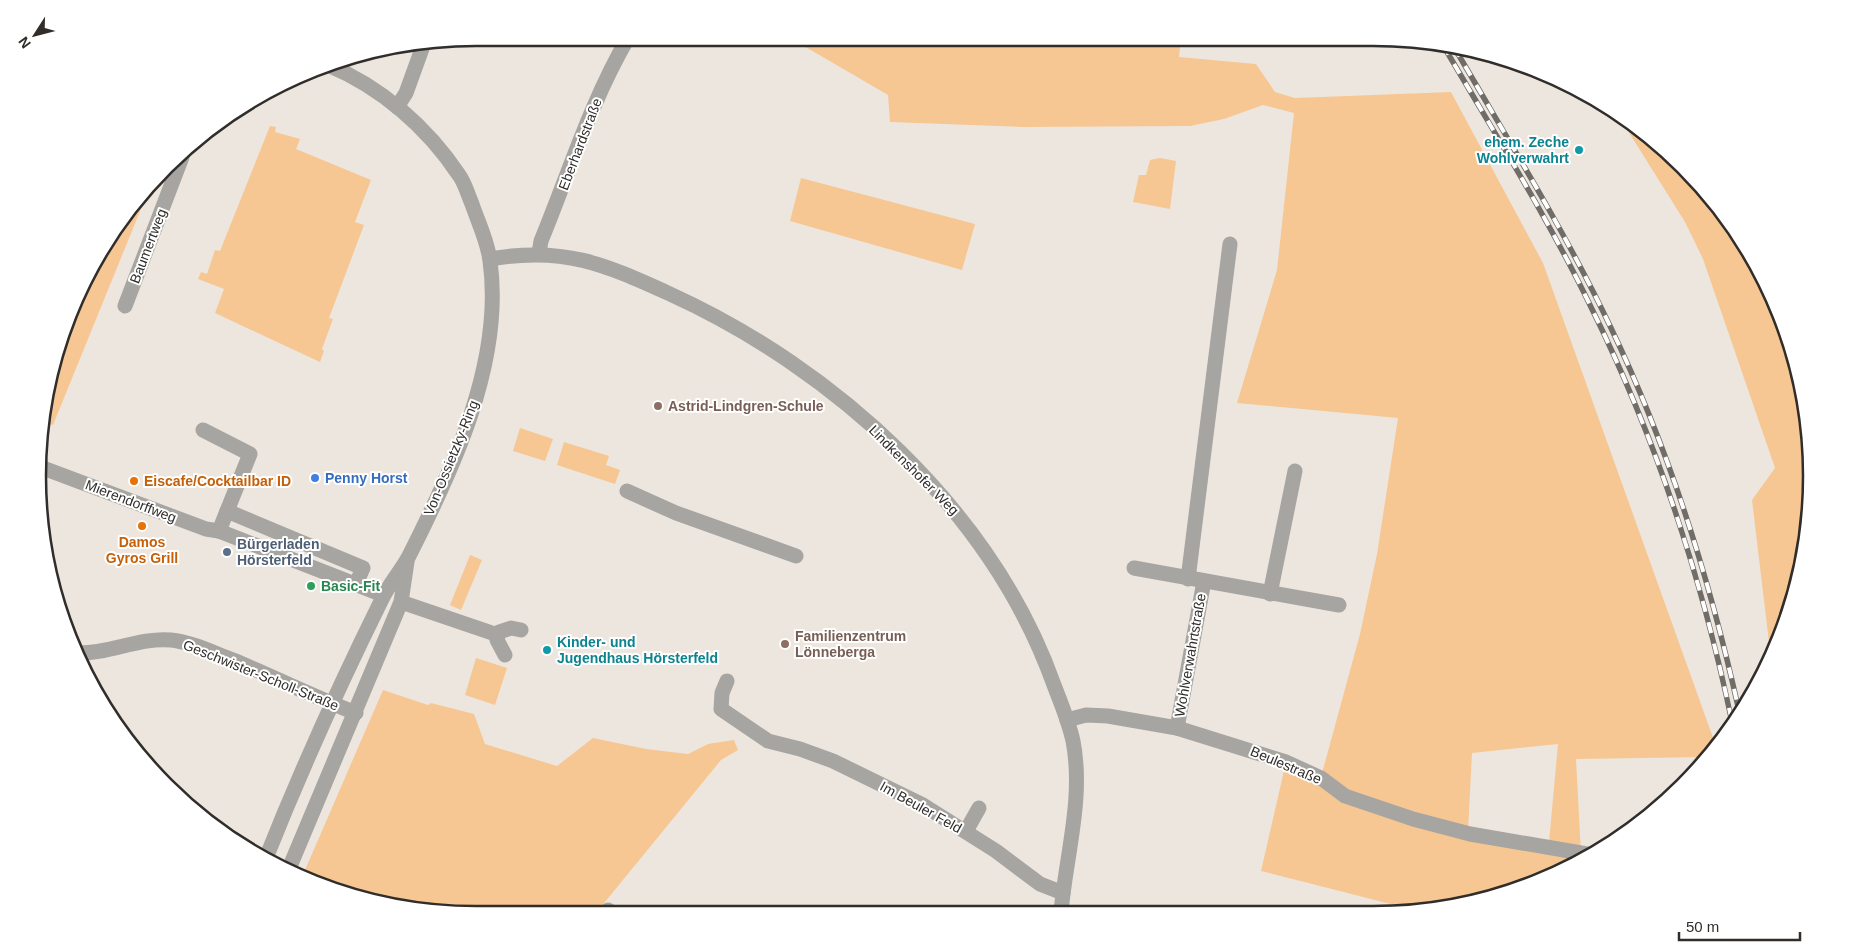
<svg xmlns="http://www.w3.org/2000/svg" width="1849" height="952" font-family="Helvetica,sans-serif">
<rect width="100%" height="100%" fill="#ede6de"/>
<g fill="#f6c793" fill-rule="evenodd">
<path d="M 790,38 L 1181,38 L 1179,57 L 1256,64 L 1275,92 L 1295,98 L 1451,92 L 1543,263 L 1716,746 L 1708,757 L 1576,759 L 1581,854 L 1585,856 L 1541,881 L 1431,911 L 1418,911 L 1261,871 L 1286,762 L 1321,777 L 1360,634 L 1377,554 L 1398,418 L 1237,403 L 1277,270 L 1294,113 L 1263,105 L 1224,119 L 1190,126 L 1023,127 L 890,122 L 888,95 ZM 1558,744 L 1549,842 L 1468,832 L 1472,753 Z"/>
<polygon points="1618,115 1640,128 1702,187 1753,257 1788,335 1808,418 1811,504 1797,589 1771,659 1752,500 1775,468 1703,259 1685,222"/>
<polygon points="270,126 276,127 275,132 300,139 296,149 371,180 355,222 364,225 329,318 333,319 322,349 324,351 320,362 215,313 224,289 198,279 201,272 207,274 215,250 220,251"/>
<polygon points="1160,158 1176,161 1170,209 1133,202 1139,175 1146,175 1150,160"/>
<polygon points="801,178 975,224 962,270 790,221"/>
<polygon points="147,194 53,425 45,423 46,390 71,308 111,233"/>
<polygon points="520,428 553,439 545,461 513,451"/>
<polygon points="564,442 609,456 606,465 620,470 615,484 557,465"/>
<polygon points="470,555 482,560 461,610 450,605"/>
<polygon points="476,658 507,668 495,705 465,695"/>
<polygon points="383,690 428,705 431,703 474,714 485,744 557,766 593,738 646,749 688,754 708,744 734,740 738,750 721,760 596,913 448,914 363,900 302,877"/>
</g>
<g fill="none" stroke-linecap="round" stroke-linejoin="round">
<g stroke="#a6a5a1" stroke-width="15">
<polyline points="397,107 406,93 423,46"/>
<path d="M 539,253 L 541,241 C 569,173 591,101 628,38"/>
<path d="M 490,259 C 564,246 604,264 670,294 C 835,369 992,511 1054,685 C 1061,703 1069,722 1073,741 C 1084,798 1066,855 1061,912"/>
<polyline points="125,306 182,157"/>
<polyline points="203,430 250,454 227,511"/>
<polyline points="43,468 206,529 219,531 383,595"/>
<polyline points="627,491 676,513 796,556"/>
<polyline points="219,531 227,511 363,568 356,584"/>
<polyline points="1134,568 1339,605"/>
<polyline points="1188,579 1230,244"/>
<polyline points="1270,594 1295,471"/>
<polyline points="401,602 498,635"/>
<path d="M 78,653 C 110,654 139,637 171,640 C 192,642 214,653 233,660 C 274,677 314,697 356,713"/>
<polyline points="505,655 497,640 499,632 511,628 521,630"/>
<polyline points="727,681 722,693 721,709 768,741 800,749 833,761 923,805 996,851 1040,884 1063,893"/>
<polyline points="1067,720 1086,715 1108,716 1177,728 1286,762 1321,778 1345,796 1413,819 1470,834 1587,854"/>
<polyline points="1177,728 1204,581"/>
<polyline points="966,831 979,808"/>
<path d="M 266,858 C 301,770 340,684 382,599 C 389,584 401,571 409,556 C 453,469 504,361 490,261 C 488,242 478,222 472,204 C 468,195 465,183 459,175 C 427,127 381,87 328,65"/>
<polyline points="288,871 401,602 407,562"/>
<polyline points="608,910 613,913"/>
</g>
<g stroke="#706c67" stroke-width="5.5">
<g id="rail">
<path d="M 1443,45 C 1493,131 1547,216 1590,305 C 1655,436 1702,578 1732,722"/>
<path d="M 1454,47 C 1508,140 1565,231 1611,328 C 1669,449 1710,580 1739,711"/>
</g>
</g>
<use href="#rail" stroke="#fff" stroke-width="4" stroke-dasharray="11" stroke-linecap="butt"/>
</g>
<g fill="#0f9aa8" stroke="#fff" stroke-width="2">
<circle cx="1579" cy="150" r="5"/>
<circle cx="547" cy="650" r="5"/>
</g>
<g fill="#8d6e63" stroke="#fff" stroke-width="2">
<circle cx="658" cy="406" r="5"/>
<circle cx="785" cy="644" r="5"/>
</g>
<circle fill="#3f7fe0" stroke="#fff" stroke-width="2" cx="315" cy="478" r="5"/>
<g fill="#e8710a" stroke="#fff" stroke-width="2">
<circle cx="134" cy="481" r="5"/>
<circle cx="142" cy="526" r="5"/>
</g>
<circle fill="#5c6f8a" stroke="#fff" stroke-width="2" cx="227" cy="552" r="5"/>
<circle fill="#2e9e5b" stroke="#fff" stroke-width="2" cx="311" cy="586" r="5"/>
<g text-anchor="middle" stroke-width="4" stroke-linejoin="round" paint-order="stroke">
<g font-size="14" font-weight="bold" fill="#0d838f" stroke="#fff" text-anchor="end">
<text x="1569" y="147">ehem. Zeche<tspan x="1569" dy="16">Wohlverwahrt</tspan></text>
<text x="557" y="647" text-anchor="start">Kinder- und<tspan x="557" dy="16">Jugendhaus Hörsterfeld</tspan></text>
</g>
<g font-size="14" fill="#302d2a" stroke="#fff">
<text transform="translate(580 144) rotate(-69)" y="5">Eberhardstraße</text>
<text transform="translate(148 246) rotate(-69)" y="5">Baumertweg</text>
<text transform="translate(451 458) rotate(-68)" y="5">Von-Ossietzky-Ring</text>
<text transform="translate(914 470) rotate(45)" y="5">Lindkenshofer Weg</text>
<text transform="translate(131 501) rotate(21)" y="5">Mierendorffweg</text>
<text transform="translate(1190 655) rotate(-80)" y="5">Wohlverwahrtstraße</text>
<text transform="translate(261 675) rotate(22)" y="5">Geschwister-Scholl-Straße</text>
<text transform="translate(1286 765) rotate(23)" y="5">Beulestraße</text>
<text transform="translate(921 807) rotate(29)" y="5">Im Beuler Feld</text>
</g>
<g font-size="14" font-weight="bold" fill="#785e54" stroke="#fff" text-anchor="start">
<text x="668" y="411">Astrid-Lindgren-Schule</text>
<text x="795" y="641">Familienzentrum<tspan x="795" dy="16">Lönneberga</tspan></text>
</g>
<g font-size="14" font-weight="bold" fill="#366cbe" stroke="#fff" text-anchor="start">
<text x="325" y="483">Penny Horst</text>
</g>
<g font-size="14" font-weight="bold" fill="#c56008" stroke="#fff" text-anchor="start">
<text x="144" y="486">Eiscafe/Cocktailbar ID</text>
<text x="142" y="547" text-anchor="middle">Damos<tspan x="142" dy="16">Gyros Grill</tspan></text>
</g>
<g font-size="14" font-weight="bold" fill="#4e5e75" stroke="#fff" text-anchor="start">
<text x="237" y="549">Bürgerladen<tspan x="237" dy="16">Hörsterfeld</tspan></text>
</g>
<g font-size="14" font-weight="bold" fill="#27864d" stroke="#fff" text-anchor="start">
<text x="321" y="591">Basic-Fit</text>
</g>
</g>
<path d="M0 0H1849V952H0ZM476 46H1373A430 430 0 0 1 1803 476V476A430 430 0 0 1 1373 906H476A430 430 0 0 1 46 476V476A430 430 0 0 1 476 46Z" fill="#fff" fill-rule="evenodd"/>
<path fill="none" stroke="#302d2a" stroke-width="2.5" d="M476 46H1373A430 430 0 0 1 1803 476V476A430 430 0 0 1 1373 906H476A430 430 0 0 1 46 476V476A430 430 0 0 1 476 46Z"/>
<g transform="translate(35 35) rotate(234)" stroke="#ffffff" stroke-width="4" paint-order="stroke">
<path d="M0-4L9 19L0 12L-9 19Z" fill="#302d2a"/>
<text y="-8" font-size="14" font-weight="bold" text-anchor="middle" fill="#302d2a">N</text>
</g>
<path d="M1679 932v8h121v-8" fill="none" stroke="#302d2a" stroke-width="2.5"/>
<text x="1686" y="932" font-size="15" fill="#302d2a" stroke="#ffffff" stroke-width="4" paint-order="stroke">50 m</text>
</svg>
